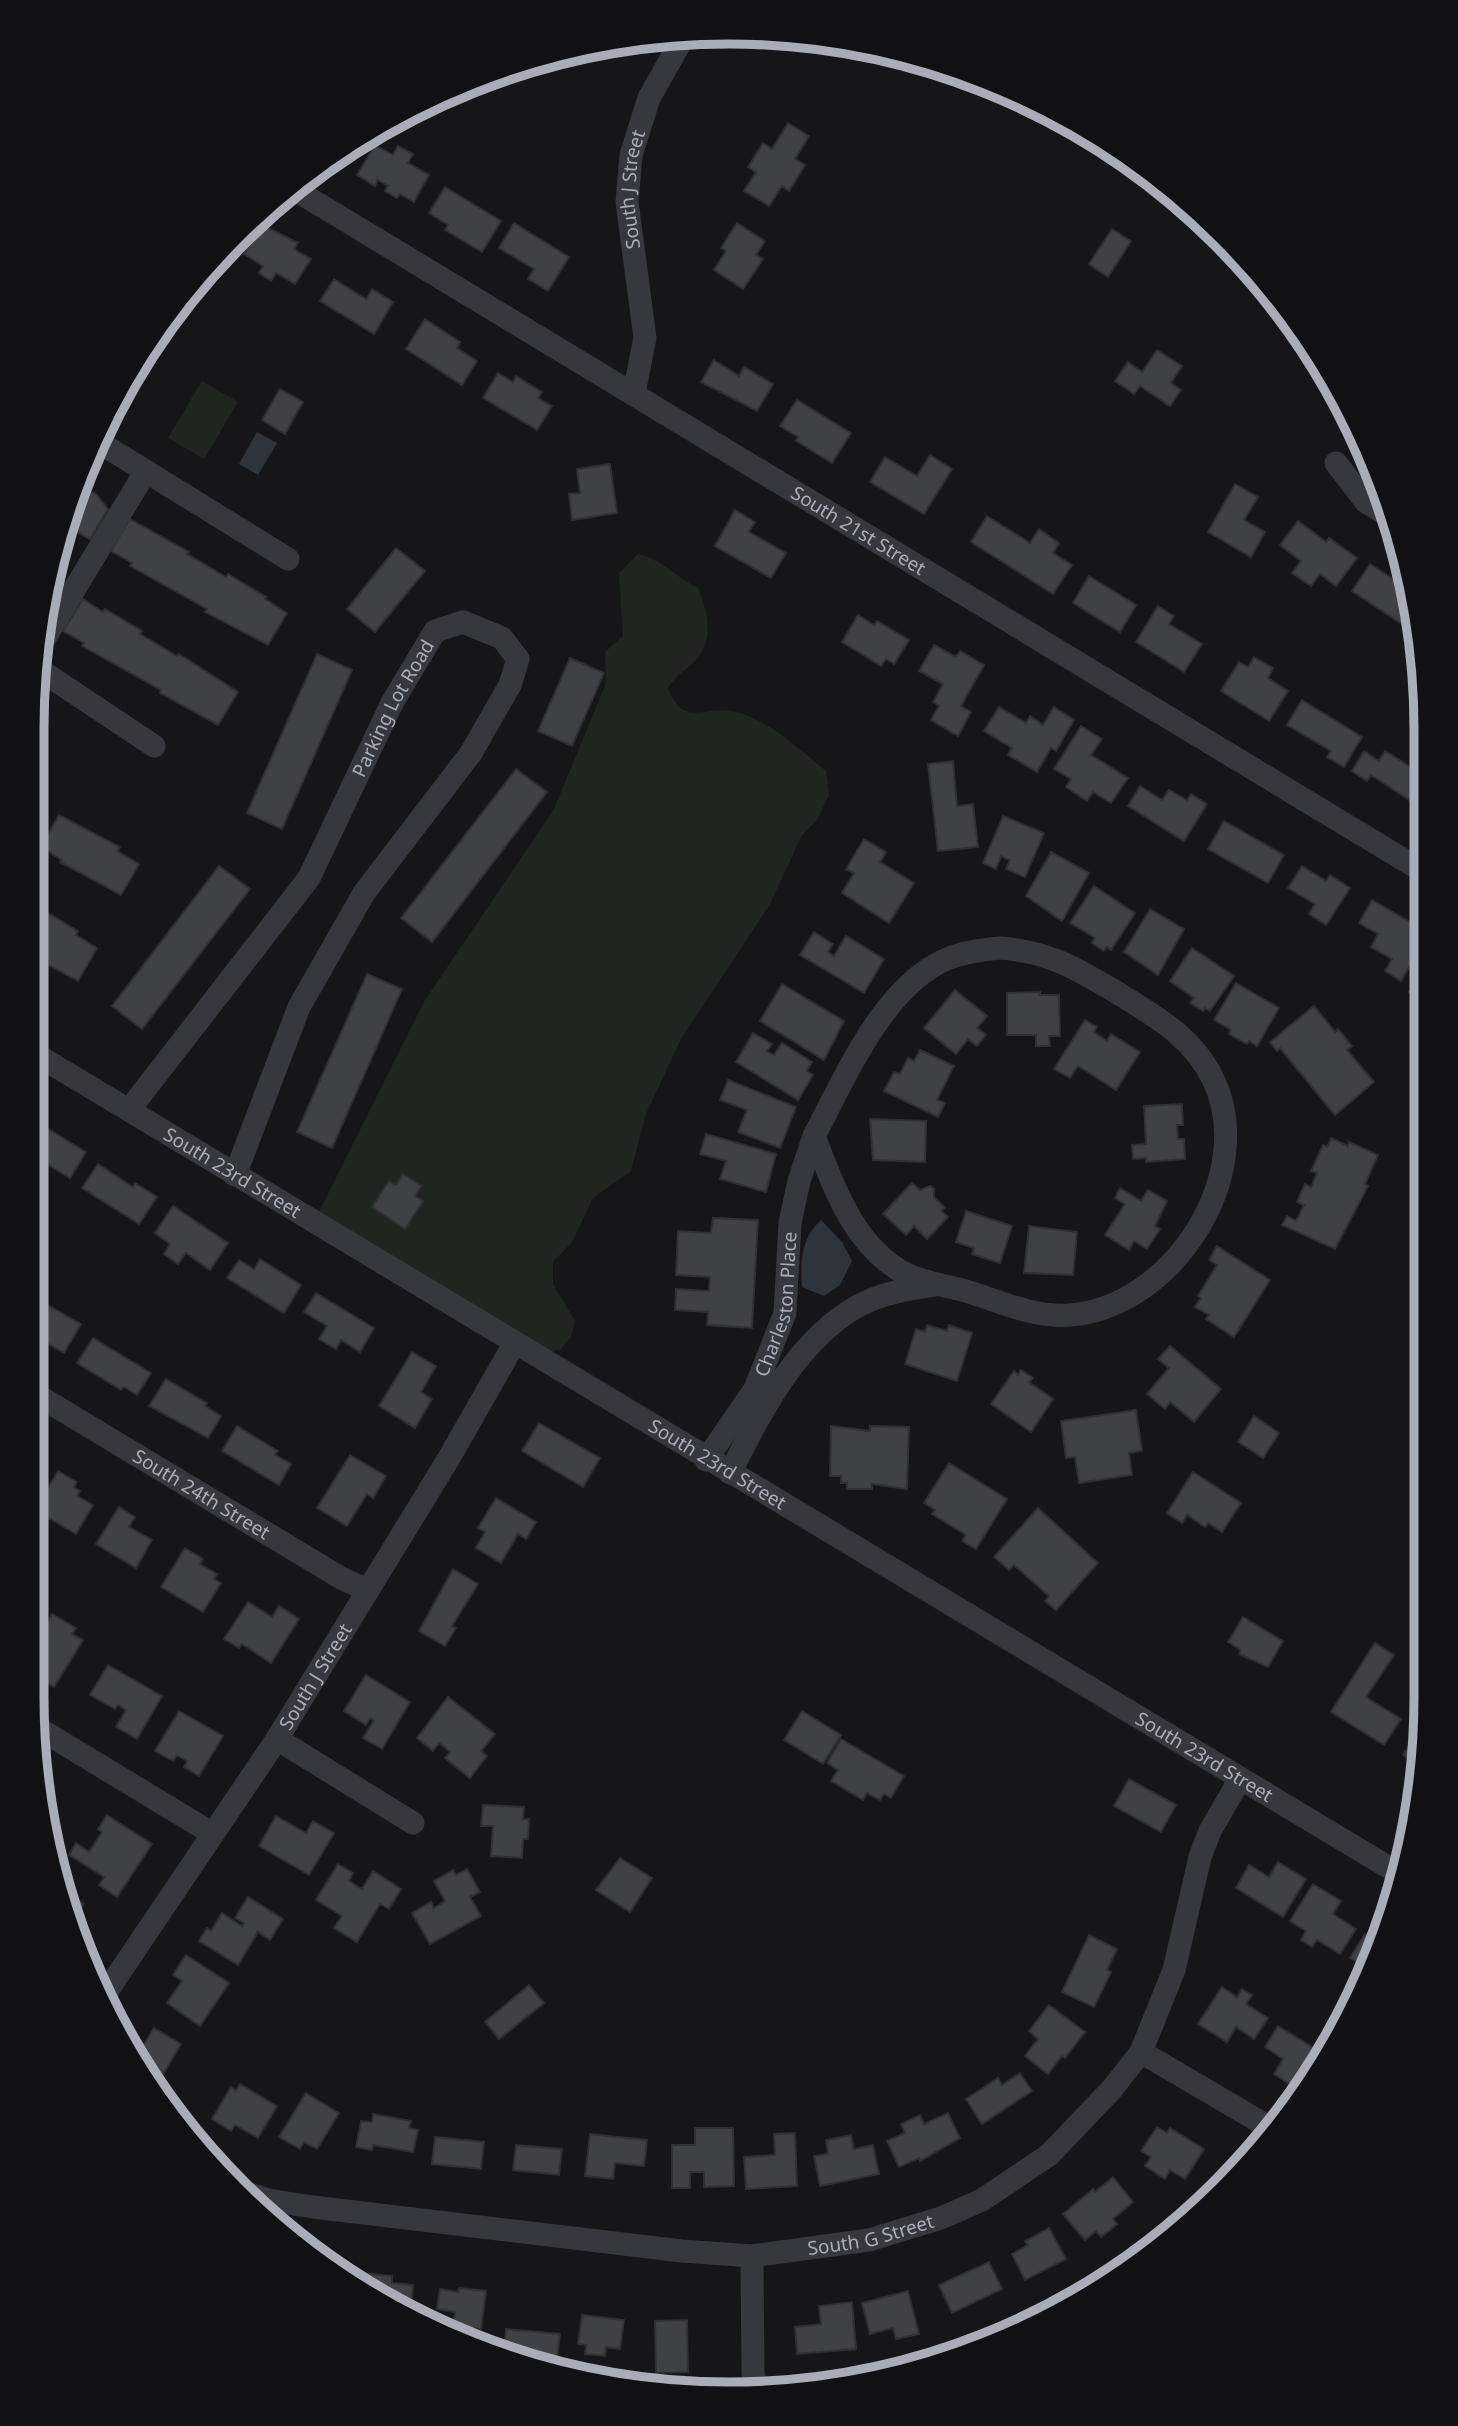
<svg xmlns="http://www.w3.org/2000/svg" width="1458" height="2426" font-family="'Noto Sans',sans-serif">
<rect width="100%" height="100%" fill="#161618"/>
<g fill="#1e261f">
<polygon points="202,381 238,402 204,459 168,438"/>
<path d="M 638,554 C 662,559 675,577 698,588 C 706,607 713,632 702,652 C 697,663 677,673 668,688 C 684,731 706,702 740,713 C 774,724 799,749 826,771 L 829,795 L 817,820 L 802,835 L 770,904 L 681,1039 L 646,1114 L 631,1171 L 593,1198 L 572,1242 L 553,1262 L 553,1284 L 575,1321 L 571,1337 L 561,1349 L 549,1352 L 319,1212 L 425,1000 L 554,809 L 606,683 L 605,652 L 623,636 L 619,573 Z"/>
</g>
<g fill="#2c353c">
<polygon points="257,432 277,443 258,475 239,464"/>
<path d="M 821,1220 L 842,1242 L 852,1261 L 840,1285 L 824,1296 L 802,1287 C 800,1261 801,1238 821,1220 Z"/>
</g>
<g fill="#404145" stroke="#303034" stroke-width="2">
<polygon points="788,123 809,136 795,159 805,165 789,191 782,186 769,206 744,191 756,172 748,167 763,143 772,149"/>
<polygon points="375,145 393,155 398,146 413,154 408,163 429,175 414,202 400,194 397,198 385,191 388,186 378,180 375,186 357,175"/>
<polygon points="445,187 501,221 482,252 445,230 448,225 429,213"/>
<polygon points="514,223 569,257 548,291 528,279 534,269 499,248"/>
<polygon points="737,223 765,241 756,255 763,259 743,289 714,270 726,251 721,248"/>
<polygon points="262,225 298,243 294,249 311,259 295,284 276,273 271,281 259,273 263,266 244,254"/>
<polygon points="1112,229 1131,241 1108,277 1089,264"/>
<polygon points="334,279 366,299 372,289 393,302 374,334 320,301"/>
<polygon points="425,319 460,342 457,348 477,361 462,385 406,349"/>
<polygon points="1157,350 1182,366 1171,383 1181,390 1170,406 1140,386 1134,394 1115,381 1128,362 1142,372"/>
<polygon points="714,360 739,376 744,367 773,384 757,411 701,382"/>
<polygon points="498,373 513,382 516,376 542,392 538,398 552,406 537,430 483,398"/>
<polygon points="280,389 303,402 285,434 262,420"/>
<polygon points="797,400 851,433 832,463 796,441 798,437 780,426"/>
<polygon points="930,455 952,469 924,514 870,482 885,457 917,476"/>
<polygon points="610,464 617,513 572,520 569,494 580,493 577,469"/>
<polygon points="79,484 96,494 108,509 90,539 67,527"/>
<polygon points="1235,484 1258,497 1244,520 1265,532 1251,557 1208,532"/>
<polygon points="735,510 755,522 749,532 786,553 771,578 715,546"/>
<polygon points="987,516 1030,543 1039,529 1059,543 1053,553 1072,565 1053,594 971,542"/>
<polygon points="130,519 189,552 187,554 226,577 228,574 266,597 265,599 287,613 268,645 205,612 207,609 130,566 132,563 111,551"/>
<polygon points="1298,521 1326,542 1329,538 1357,558 1336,586 1320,574 1311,586 1292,573 1301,561 1280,545"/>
<polygon points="396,548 425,571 375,632 347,609"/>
<polygon points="1370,564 1406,587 1413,625 1411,630 1352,591"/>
<polygon points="1089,576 1136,605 1120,632 1073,603"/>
<polygon points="53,580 62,586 43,617"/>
<polygon points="83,599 103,612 105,609 142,631 140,634 177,656 179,654 238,692 218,725 160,693 161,690 82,646 84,643 63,631"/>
<polygon points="1158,606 1174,616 1169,624 1202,644 1184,672 1136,642"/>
<polygon points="858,615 874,625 877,621 909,640 894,664 886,659 881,666 842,642"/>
<polygon points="934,645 956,657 960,651 984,665 961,706 971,712 958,736 931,720 939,706 933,702 943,684 919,671"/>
<polygon points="317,654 352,670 282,829 247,813"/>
<polygon points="1254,657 1273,668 1268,678 1288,691 1269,721 1221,691 1239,662 1248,667"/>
<polygon points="570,658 604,673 572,746 538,731"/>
<polygon points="1302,700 1362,737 1344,767 1327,757 1331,751 1287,725"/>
<polygon points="999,707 1026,723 1030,716 1043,725 1054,707 1074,720 1056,751 1051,748 1037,772 1008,755 1012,748 984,731"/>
<polygon points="1081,726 1102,739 1091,755 1128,778 1111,803 1093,792 1087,801 1066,787 1071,779 1054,769"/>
<polygon points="1364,751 1379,761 1385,751 1425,776 1417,789 1423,793 1416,804 1371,775 1367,781 1352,771"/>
<polygon points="953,761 957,806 973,804 978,847 938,851 928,764"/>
<polygon points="516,769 547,792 432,942 401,918"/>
<polygon points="1140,786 1162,800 1169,790 1187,800 1191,794 1207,804 1184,841 1128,806"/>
<polygon points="59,815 120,847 117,851 139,864 121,895 60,862 62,860 41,847"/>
<polygon points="1003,816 1044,833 1025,877 1006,869 1010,860 1001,856 996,869 983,863"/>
<polygon points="1224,821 1284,855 1268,883 1208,849"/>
<polygon points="864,839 886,852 880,862 914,883 889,923 842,893 854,873 846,869"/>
<polygon points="1051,852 1089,873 1062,921 1026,896"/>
<polygon points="219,866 250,889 142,1029 112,1006"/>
<polygon points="1302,866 1326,881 1330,875 1350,888 1326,925 1309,914 1315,904 1288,888"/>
<polygon points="1094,886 1135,913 1111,950 1107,947 1104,951 1092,943 1095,938 1070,923"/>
<polygon points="1372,900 1424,930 1424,941 1401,981 1385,971 1392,959 1371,947 1378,934 1359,923"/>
<polygon points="39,908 78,931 76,935 97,948 78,981 37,959"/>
<polygon points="1150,909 1184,929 1158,975 1124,952"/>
<polygon points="814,932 833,944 828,952 834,956 846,936 884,959 864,993 800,955"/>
<polygon points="1192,948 1234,976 1210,1011 1205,1008 1203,1011 1190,1003 1194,998 1170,981"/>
<polygon points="1424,971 1424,1002 1409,992"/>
<polygon points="367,974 402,989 332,1148 297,1132"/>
<polygon points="1236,983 1279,1008 1257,1046 1249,1041 1247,1044 1229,1034 1231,1030 1214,1020"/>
<polygon points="782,984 844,1021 824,1060 760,1021"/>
<polygon points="955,990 987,1016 977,1028 986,1035 977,1046 968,1039 956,1054 924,1028"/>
<polygon points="1040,992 1040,995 1059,995 1060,1036 1049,1036 1050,1046 1036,1046 1036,1035 1007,1035 1007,993"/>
<polygon points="1314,1006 1335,1032 1338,1029 1352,1046 1347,1050 1374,1082 1335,1115 1280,1048 1277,1051 1270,1042"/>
<polygon points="1085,1020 1097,1027 1094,1032 1107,1041 1111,1034 1140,1052 1116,1090 1078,1066 1070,1078 1054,1069"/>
<polygon points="753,1033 772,1044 767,1051 774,1055 782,1043 812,1062 807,1071 813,1075 798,1100 736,1062"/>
<polygon points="920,1050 954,1066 937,1100 945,1103 938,1117 884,1091 894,1072 900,1074 908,1058 914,1061"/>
<polygon points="728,1080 796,1107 780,1148 738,1132 747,1110 720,1100"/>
<polygon points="1182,1104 1183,1125 1177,1125 1178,1139 1184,1139 1185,1159 1146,1162 1146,1158 1133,1159 1132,1145 1146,1144 1144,1106"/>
<polygon points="870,1119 926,1121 925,1162 873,1160"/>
<polygon points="37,1122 86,1152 70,1178 37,1158"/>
<polygon points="706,1134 776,1154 766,1192 720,1179 726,1161 700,1154"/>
<polygon points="1331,1138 1348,1146 1349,1142 1378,1155 1365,1184 1368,1186 1335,1249 1282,1225 1287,1216 1296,1221 1304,1205 1297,1202 1305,1184 1311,1187 1317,1173 1311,1171 1323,1145 1327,1147"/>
<polygon points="98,1164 133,1187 135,1183 157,1197 139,1224 82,1188"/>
<polygon points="403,1174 422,1186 415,1196 423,1201 405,1229 372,1207 389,1181 396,1185"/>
<polygon points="912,1183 920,1190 930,1186 934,1189 934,1197 945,1208 941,1211 948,1217 927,1239 914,1226 906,1235 883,1214"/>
<polygon points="1120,1188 1141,1201 1148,1190 1167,1201 1155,1226 1160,1229 1147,1249 1134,1241 1129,1250 1105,1235 1125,1204 1115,1198"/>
<polygon points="173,1206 228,1243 210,1270 186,1253 178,1264 164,1254 170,1244 155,1233"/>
<polygon points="966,1211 1012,1226 1000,1263 972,1254 974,1248 956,1242"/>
<polygon points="713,1218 758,1220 752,1328 707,1325 708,1312 675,1310 676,1289 709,1291 710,1277 676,1275 678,1231 711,1233"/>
<polygon points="1029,1226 1077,1232 1073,1275 1024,1273"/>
<polygon points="1217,1246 1270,1280 1234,1337 1206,1319 1209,1315 1195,1307 1201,1298 1198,1296 1217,1265 1209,1260"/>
<polygon points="260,1259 301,1285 284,1313 227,1278 239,1260 254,1269"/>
<polygon points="316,1293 374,1328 360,1352 341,1340 336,1349 319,1339 327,1326 304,1312"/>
<polygon points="37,1299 81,1324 64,1353 37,1337"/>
<polygon points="927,1325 947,1331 949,1325 972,1333 957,1381 905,1364 916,1329 925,1332"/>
<polygon points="93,1338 151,1373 137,1395 124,1387 121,1390 77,1363"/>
<polygon points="1170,1346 1221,1389 1194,1422 1170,1402 1165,1409 1147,1394 1169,1368 1158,1359"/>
<polygon points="412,1352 436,1366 421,1392 432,1399 415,1428 379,1406"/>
<polygon points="1021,1370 1033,1378 1029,1382 1053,1399 1031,1432 991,1404 1014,1371 1018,1375"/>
<polygon points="166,1379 207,1403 205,1406 221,1416 208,1438 149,1406"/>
<polygon points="1136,1410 1142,1451 1129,1453 1132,1475 1079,1483 1075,1457 1066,1458 1061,1421"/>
<polygon points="1254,1416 1279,1433 1263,1458 1238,1442"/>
<polygon points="539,1423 600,1458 583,1487 522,1451"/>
<polygon points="237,1426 278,1451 275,1455 291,1464 279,1485 222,1451"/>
<polygon points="831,1426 870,1431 870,1426 909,1427 907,1489 872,1484 872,1489 847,1489 847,1483 841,1483 841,1476 830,1476"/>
<polygon points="350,1455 386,1476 373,1498 367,1494 347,1526 317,1508"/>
<polygon points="949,1463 1007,1499 976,1549 962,1541 966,1535 932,1514 935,1510 924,1503"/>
<polygon points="58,1471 77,1482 74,1487 80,1491 77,1496 93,1505 76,1534 49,1518 43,1528 38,1525 38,1505"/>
<polygon points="1193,1472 1241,1503 1222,1532 1208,1523 1205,1527 1187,1515 1182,1523 1167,1513"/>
<polygon points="496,1498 536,1522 526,1539 518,1534 501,1563 476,1548 485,1532 478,1528"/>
<polygon points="119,1507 135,1517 129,1527 152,1540 136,1568 96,1544"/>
<polygon points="1038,1508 1098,1563 1056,1610 1045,1601 1049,1596 1014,1565 1009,1570 994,1557"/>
<polygon points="185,1548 203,1559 200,1564 217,1574 214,1579 221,1583 203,1612 161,1587"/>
<polygon points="453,1569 478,1584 452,1626 456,1628 445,1646 419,1631"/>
<polygon points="248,1602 272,1617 279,1606 299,1619 271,1663 242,1644 239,1648 224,1639"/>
<polygon points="52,1614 76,1628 72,1634 83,1640 54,1687 38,1677 38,1639"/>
<polygon points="1243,1617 1283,1641 1268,1667 1239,1654 1241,1650 1228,1642"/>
<polygon points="1375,1643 1394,1655 1366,1697 1401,1719 1384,1745 1331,1712"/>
<polygon points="108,1665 162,1696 137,1739 116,1727 126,1710 118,1705 115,1709 90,1695"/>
<polygon points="366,1675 410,1702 382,1749 363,1738 374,1720 370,1718 366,1725 344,1711"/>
<polygon points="448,1697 495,1734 481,1751 487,1756 470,1778 445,1758 450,1752 439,1743 433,1751 417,1738"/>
<polygon points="179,1711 223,1736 199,1776 184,1767 187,1761 177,1755 173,1761 155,1751"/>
<polygon points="802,1711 841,1735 823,1764 784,1740"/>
<polygon points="1421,1727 1421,1766 1403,1755"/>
<polygon points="841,1739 904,1776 891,1798 884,1794 880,1800 867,1793 863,1800 831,1781 838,1770 827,1763"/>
<polygon points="1129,1779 1176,1805 1161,1832 1114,1806"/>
<polygon points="483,1805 524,1807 523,1819 529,1819 528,1839 523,1839 522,1858 491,1856 493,1826 481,1826"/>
<polygon points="107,1815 152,1844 117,1897 99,1885 104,1877 69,1855 76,1843 89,1852 102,1832 98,1829"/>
<polygon points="276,1816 306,1833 313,1821 334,1833 309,1875 259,1846"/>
<polygon points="620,1858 652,1878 630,1912 596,1890"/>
<polygon points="1278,1862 1306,1879 1283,1917 1236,1888 1249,1865 1269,1877"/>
<polygon points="338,1864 353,1873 349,1881 362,1889 373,1871 401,1889 389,1909 380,1904 357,1942 334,1928 342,1916 316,1900"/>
<polygon points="467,1869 480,1892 470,1897 481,1916 430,1944 412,1913 431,1902 434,1908 445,1901 434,1881 453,1870 456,1875"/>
<polygon points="1313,1884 1341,1901 1333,1914 1356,1929 1340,1954 1317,1940 1312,1947 1301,1940 1306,1931 1290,1921"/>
<polygon points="60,1887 84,1904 76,1915 80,1918 72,1929"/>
<polygon points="248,1897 283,1919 270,1940 258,1932 238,1965 199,1941 207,1928 211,1931 222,1913 242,1926 244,1923 235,1918"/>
<polygon points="73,1932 86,1941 80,1949"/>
<polygon points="1365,1934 1379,1943 1370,1970 1350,1958"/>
<polygon points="1089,1935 1117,1949 1107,1970 1111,1972 1094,2007 1062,1992"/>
<polygon points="186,1955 229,1983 200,2026 167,2003 182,1981 173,1975"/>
<polygon points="529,1985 544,2003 499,2039 485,2022"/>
<polygon points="1222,1987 1237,1997 1242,1989 1252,1995 1246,2004 1268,2018 1254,2039 1236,2027 1227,2042 1198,2024"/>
<polygon points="1049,2005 1085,2032 1065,2058 1062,2056 1048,2074 1025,2056 1038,2039 1029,2031"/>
<polygon points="1278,2026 1322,2053 1299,2090 1274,2074 1283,2059 1265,2047"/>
<polygon points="154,2028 181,2044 159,2081 146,2073 127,2043 129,2038 143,2046"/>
<polygon points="1020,2073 1032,2091 982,2124 966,2099 998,2078 1002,2085"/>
<polygon points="240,2084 277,2106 258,2138 235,2125 231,2131 212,2119 231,2087 236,2091"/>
<polygon points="306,2093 339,2113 317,2149 304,2142 300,2149 279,2137"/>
<polygon points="948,2113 960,2138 920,2161 919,2158 899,2167 887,2141 905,2133 901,2124 920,2115 924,2124"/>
<polygon points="373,2114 411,2121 409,2128 418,2130 413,2152 373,2145 372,2150 356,2147 361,2121 372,2122"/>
<polygon points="1157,2127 1167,2133 1170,2128 1204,2149 1185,2179 1170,2170 1165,2179 1145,2166 1151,2157 1141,2151"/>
<polygon points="695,2128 733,2128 734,2186 704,2187 704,2172 690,2172 690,2188 672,2188 672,2145 695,2145"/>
<polygon points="795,2133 797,2186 746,2189 744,2157 775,2155 774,2134"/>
<polygon points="590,2134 647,2140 644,2166 615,2163 613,2179 585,2176"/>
<polygon points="851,2135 854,2149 873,2145 879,2174 820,2186 814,2156 828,2154 826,2140"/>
<polygon points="435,2137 484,2142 481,2169 432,2164"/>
<polygon points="516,2145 562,2149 559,2175 513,2170"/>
<polygon points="1224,2166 1231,2173 1213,2191 1206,2185"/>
<polygon points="1113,2177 1133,2202 1113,2219 1117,2224 1101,2237 1096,2231 1085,2240 1063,2214 1093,2189 1095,2192"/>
<polygon points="1049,2228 1066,2259 1025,2280 1012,2254 1028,2245 1025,2241"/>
<polygon points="989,2262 1002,2289 952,2313 939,2285"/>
<polygon points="352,2272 392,2276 392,2283 413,2285 411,2312 402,2311 351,2279"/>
<polygon points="459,2288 486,2291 481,2329 453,2326 455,2312 437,2309 440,2289 458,2292"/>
<polygon points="908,2291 919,2334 896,2339 893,2328 870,2334 862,2303"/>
<polygon points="852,2302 856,2349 797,2354 795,2327 821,2324 819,2306"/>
<polygon points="582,2315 624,2320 620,2349 606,2347 605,2356 585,2354 586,2345 578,2344"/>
<polygon points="687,2320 688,2372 656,2373 655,2321"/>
<polygon points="506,2329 560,2334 557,2357 504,2352"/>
<polygon points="835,2372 843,2383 810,2389"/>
</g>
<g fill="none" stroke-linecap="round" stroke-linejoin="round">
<g stroke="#37383d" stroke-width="23">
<path id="s1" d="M 292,188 L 1424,872"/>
<path id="s2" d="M 634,393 L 645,338 L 627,202 L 631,155 L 649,98 L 684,36"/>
<polyline points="97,441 288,559"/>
<polyline points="1336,463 1366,502 1392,518"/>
<polyline points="37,651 146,471"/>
<polyline points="37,668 154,746"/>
<path d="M 999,948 C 1048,951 1075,968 1116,992 C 1155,1016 1193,1037 1213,1079 C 1259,1174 1172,1308 1070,1315 C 1036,1318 1004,1303 972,1293 C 951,1286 927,1284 906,1274 C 854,1247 834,1187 814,1136 C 845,1078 883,986 947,959 C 964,952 981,950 999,948 Z"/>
<path id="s3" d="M 37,1055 L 1398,1873"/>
<path id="s4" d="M 129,1110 L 309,878 L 392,703 L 435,631 L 463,622 L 502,638 L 518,659 L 510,685 L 471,753 L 364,893 L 299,1007 L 235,1175"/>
<path id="s5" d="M 37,1395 L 341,1578 L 361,1587 L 368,1586"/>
<path id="s6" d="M 706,1460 L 755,1389 L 785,1313 L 790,1223 L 799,1181 L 814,1136"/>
<path d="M 730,1473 C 761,1412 796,1341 858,1306 C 882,1293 909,1289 935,1285"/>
<polyline points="38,1728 213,1834"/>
<polyline points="277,1739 413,1823"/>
<path id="s7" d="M 101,2000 L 277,1739 L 449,1458 L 514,1344"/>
<polyline points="1141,2052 1274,2130"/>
<path id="s8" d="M 247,2193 L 268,2200 L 313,2207 L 682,2251 L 752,2256 L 869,2240 L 941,2218 L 982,2200 L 1049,2155 L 1112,2089 L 1141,2052 L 1174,1970 L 1200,1857 L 1210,1831 L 1240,1779"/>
<polyline points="752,2256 753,2373 758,2393"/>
</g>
</g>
<g text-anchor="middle" stroke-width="7" stroke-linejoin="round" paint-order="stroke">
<g font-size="19" fill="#a8adb8" stroke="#111113">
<text dy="7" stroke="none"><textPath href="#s2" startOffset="206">South J Street</textPath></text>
<text dy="7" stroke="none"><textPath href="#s1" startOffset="662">South 21st Street</textPath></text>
<text dy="7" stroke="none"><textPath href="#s4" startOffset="483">Parking Lot Road</textPath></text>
<text dy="7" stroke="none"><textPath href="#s3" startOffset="228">South 23rd Street</textPath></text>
<text dy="7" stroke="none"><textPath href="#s6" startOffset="175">Charleston Place</textPath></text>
<text dy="7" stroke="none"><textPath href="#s3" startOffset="794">South 23rd Street</textPath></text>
<text dy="7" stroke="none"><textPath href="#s5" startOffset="192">South 24th Street</textPath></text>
<text dy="7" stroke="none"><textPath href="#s7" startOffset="388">South J Street</textPath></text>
<text dy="7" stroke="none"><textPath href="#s3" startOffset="1362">South 23rd Street</textPath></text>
<text dy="7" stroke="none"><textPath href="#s8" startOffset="630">South G Street</textPath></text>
</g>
</g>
<path d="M0 0H1458V2426H0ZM729 44H729A685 685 0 0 1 1414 729V1697A685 685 0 0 1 729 2382H729A685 685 0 0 1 44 1697V729A685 685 0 0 1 729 44Z" fill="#111113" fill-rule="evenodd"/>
<path fill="none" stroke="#a8adb8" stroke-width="9" d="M729 44H729A685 685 0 0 1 1414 729V1697A685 685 0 0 1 729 2382H729A685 685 0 0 1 44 1697V729A685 685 0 0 1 729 44Z"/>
</svg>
